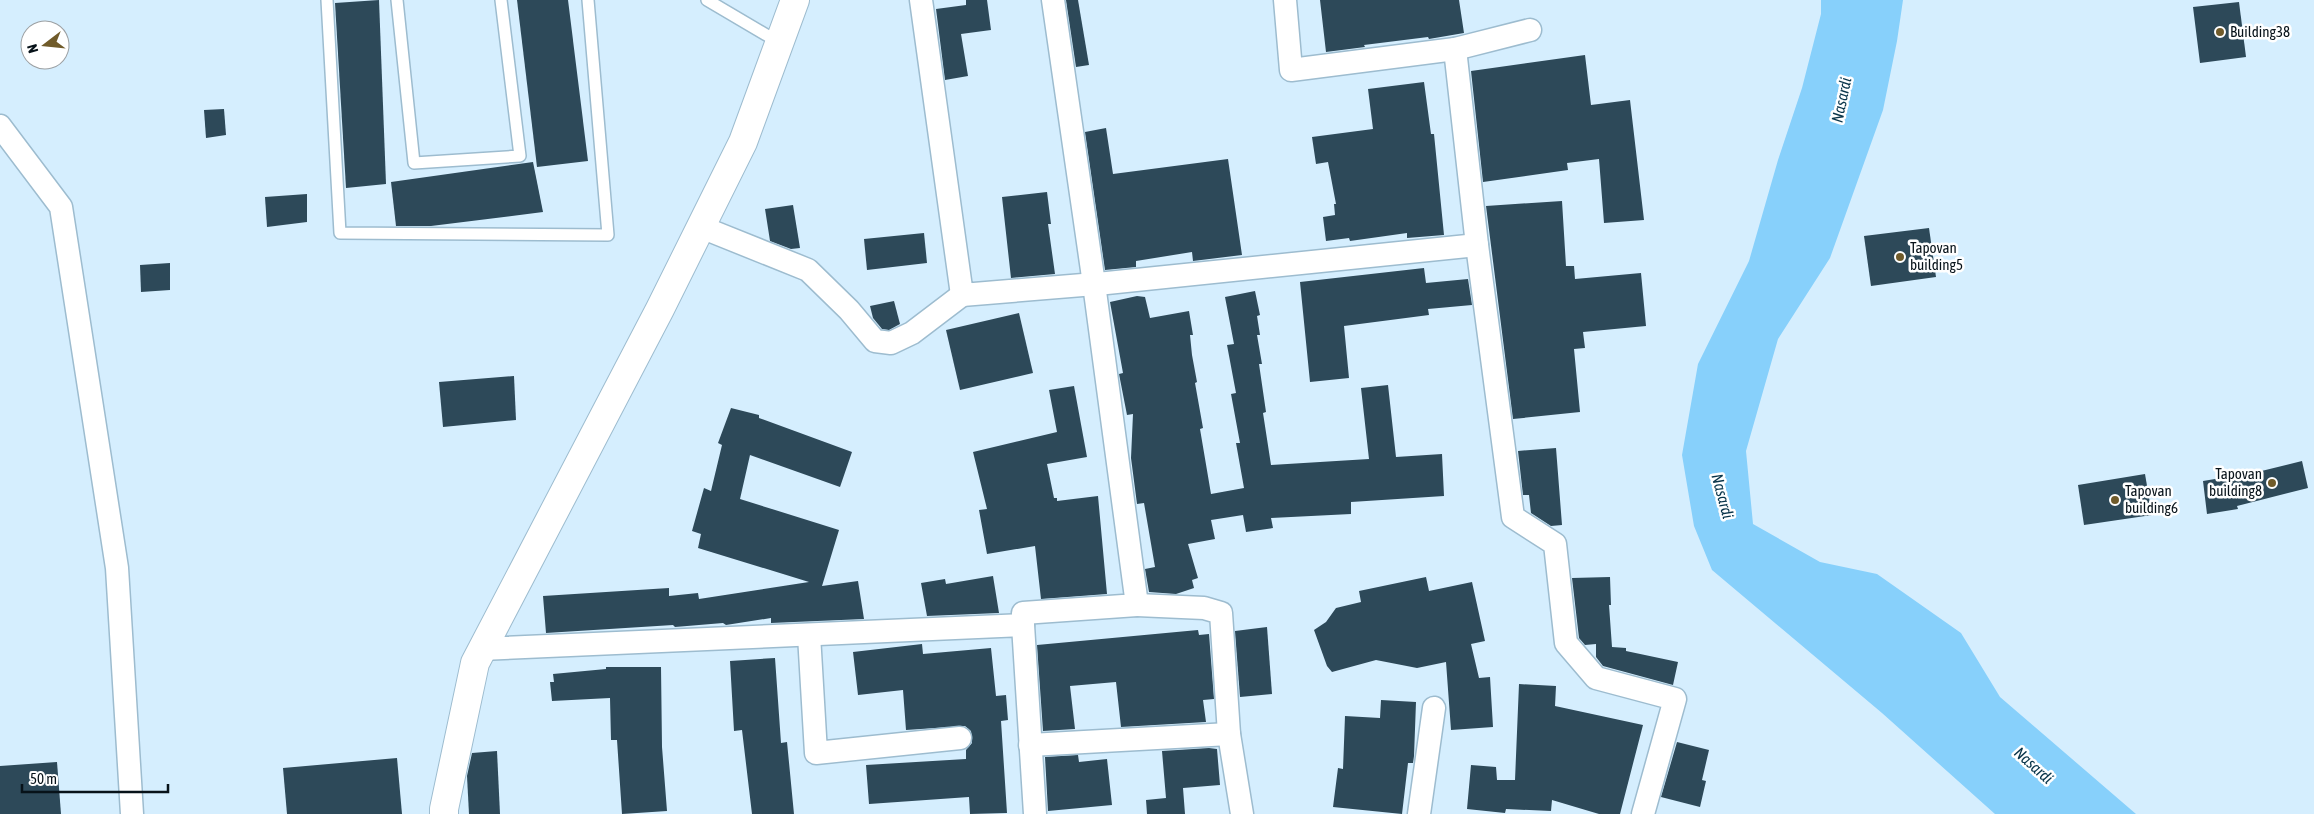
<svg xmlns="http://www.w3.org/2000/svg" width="2314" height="814" font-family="'Asap Condensed',sans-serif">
<rect width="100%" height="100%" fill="#d5eefe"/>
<polygon fill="#87d0fb" points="1821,0 1903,0 1897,41 1883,110 1830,258 1778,339 1746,451 1753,524 1820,562 1877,574 1961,633 2000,697 2136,814 1995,814 1882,713 1712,570 1694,526 1682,455 1698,364 1749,261 1778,160 1802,88 1821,14"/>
<g fill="#2d4959">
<polygon points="379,0 386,184 346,188 335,3"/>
<polygon points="517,0 568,0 588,161 537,167"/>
<polygon points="966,0 987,0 991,30 961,34 968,76 945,80 936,9 966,5"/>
<polygon points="1066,0 1078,0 1089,65 1076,67"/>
<polygon points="1320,0 1459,0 1464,33 1429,39 1428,37 1364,45 1365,47 1326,52"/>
<polygon points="2239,2 2246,57 2200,63 2193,7"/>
<polygon points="1585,55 1591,105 1630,100 1644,220 1604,223 1599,159 1567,163 1568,170 1483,182 1471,71"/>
<polygon points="1424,82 1431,134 1434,134 1444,235 1407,238 1407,233 1350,241 1349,238 1326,241 1323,217 1335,215 1334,204 1336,204 1328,162 1316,164 1312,137 1373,129 1368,89"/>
<polygon points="224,109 226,135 206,138 204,110"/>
<polygon points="1106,128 1113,174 1228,159 1242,255 1193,261 1192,252 1136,261 1136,267 1105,270 1085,132"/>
<polygon points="533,162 543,212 431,226 396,226 391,182"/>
<polygon points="1047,192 1051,224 1048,224 1055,274 1011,278 1002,197"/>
<polygon points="307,194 307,222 267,227 265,197"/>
<polygon points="1562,201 1566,266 1574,266 1575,279 1641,273 1646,326 1583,332 1585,348 1574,349 1580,412 1513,419 1486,206"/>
<polygon points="793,205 800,248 791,249 770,241 765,209"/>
<polygon points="1929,228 1936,277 1871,286 1864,236"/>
<polygon points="924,233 927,263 867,270 864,239"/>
<polygon points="170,263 170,290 141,292 140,265"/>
<polygon points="1424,268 1426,283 1468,279 1472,305 1428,309 1429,315 1344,326 1349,378 1310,382 1300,282"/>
<polygon points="1255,291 1260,315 1257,316 1260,335 1257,335 1262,364 1259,364 1266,412 1263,413 1271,465 1369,459 1361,388 1388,385 1396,457 1442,454 1444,496 1351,502 1351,514 1271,518 1273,528 1246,532 1243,515 1211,520 1215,539 1188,544 1198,578 1192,580 1194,588 1176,594 1149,592 1145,569 1155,567 1144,503 1137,504 1131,458 1133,414 1127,415 1119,374 1123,373 1110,302 1137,296 1145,297 1150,318 1189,311 1193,335 1190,335 1192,355 1197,382 1195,383 1203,428 1200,429 1211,494 1244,488 1236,443 1240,443 1231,394 1236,393 1227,345 1234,344 1225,297"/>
<polygon points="894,301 900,324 889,330 882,329 873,318 870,306"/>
<polygon points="1019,313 1033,373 960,390 946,330"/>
<polygon points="514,376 516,420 443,427 439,382"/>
<polygon points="1074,386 1087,457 1047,464 1054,498 1057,498 1057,501 1098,496 1107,594 1041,599 1035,546 987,554 979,510 987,509 973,452 1057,432 1049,390"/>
<polygon points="731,408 759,415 759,418 852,452 840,487 750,455 740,499 839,530 822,586 858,581 864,619 771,623 771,618 726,625 723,623 675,627 673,625 546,633 543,596 669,588 669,596 698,593 699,599 809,582 698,548 701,534 692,531 704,488 711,491 722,445 718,443"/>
<polygon points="1556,448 1562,525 1551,526 1531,513 1529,495 1523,495 1518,451"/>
<polygon points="2302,461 2308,488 2237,506 2238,509 2207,514 2203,481 2233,476 2233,478"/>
<polygon points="2145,474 2152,515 2084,525 2078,485"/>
<polygon points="993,576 999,613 927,616 921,583 945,579 946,584"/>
<polygon points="1426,577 1429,591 1472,582 1485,641 1471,644 1479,678 1490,677 1493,727 1451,730 1446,662 1417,668 1376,660 1332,672 1327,666 1314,630 1326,622 1336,608 1361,602 1359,591"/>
<polygon points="1610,577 1611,605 1609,605 1612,647 1626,648 1626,651 1678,662 1673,685 1603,666 1596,657 1596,644 1585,645 1579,638 1572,578"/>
<polygon points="1267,627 1272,694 1240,697 1235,631"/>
<polygon points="1198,630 1199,635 1209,634 1214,699 1203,700 1206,722 1121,727 1116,682 1070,686 1075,729 1043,731 1037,645"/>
<polygon points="922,644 923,654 991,648 996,696 1006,695 1008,720 1001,721 1007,813 970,814 969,797 869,804 866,765 966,759 966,750 972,743 971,731 965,726 906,730 903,690 858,695 853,652"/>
<polygon points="775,658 781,743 787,742 794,814 752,814 742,730 734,731 730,661"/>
<polygon points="606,667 661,667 662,747 667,811 622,814 617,740 611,740 610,698 552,701 550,682 554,682 553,674 606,669"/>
<polygon points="1519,684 1556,686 1555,706 1643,725 1620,814 1599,814 1552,800 1551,811 1506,809 1505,813 1467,809 1471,765 1496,767 1497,780 1515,780"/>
<polygon points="1381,700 1416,702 1414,756 1413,763 1408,763 1402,814 1333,807 1338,768 1343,769 1345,716 1380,718"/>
<polygon points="1677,742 1709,750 1702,780 1706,781 1700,807 1661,797"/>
<polygon points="1209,748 1217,749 1220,785 1183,788 1185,814 1147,814 1146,800 1166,798 1162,751"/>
<polygon points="497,751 500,814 469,814 467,776 472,753"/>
<polygon points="1078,755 1079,762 1107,759 1112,805 1048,811 1045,757"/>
<polygon points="397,758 402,814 287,814 283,768"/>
<polygon points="57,762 61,814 0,814 0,766"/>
</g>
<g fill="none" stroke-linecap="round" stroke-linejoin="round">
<g stroke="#9dbccf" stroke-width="14">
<g id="service">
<polyline points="327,0 340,233 608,235 588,0"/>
<polyline points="397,0 414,163 520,156 501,0"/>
<polyline points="707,0 780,43"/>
</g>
</g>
<g stroke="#9dbccf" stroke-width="25">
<g id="minor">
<polyline points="921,0 962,295 1107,283 1477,245"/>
<polyline points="1285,0 1291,70 1455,49 1530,30"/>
<polyline points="1455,49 1477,245 1513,517 1555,544 1566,643 1596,678 1675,699 1643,814"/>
<polyline points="0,126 61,207 117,568 132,814"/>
<polyline points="701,227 808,270 849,310 875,341 891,343 912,333 962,295"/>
<polyline points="1137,605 1204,608 1221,613 1229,734 1242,814"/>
<polyline points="1023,625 1023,613 1137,605 1094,284 1053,0"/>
<polyline points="809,635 816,753 960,738"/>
<polyline points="481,649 1023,625 1035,814"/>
<polyline points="1030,745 1229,734"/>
<polyline points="1419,814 1434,708"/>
</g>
</g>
<g stroke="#9dbccf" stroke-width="30">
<polyline id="tertiary" points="444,814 444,809 475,663 660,309 743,142 795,0"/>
</g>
<use href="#service" stroke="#fff" stroke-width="11"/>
<use href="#minor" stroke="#fff" stroke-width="22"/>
<use href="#tertiary" stroke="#fff" stroke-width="28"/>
</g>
<g fill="#705b2a" stroke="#fff" stroke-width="2">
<circle cx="2220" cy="32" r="5"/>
<circle cx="1900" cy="257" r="5"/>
<circle cx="2272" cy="483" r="5"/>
<circle cx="2115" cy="500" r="5"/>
</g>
<g text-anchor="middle" stroke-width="5" stroke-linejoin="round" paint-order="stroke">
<g font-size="15" fill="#071219" stroke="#fff" text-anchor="start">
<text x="2230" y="37">Building38</text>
<text x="1910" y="253">Tapovan<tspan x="1910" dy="17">building5</tspan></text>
<text x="2262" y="479" text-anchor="end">Tapovan<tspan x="2262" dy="17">building8</tspan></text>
<text x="2125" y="496">Tapovan<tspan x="2125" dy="17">building6</tspan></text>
</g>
<g font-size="16" font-style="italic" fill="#09354a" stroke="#fff">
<text transform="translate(1841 100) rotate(-78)" y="6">Nasardi</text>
<text transform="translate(1723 496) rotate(75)" y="6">Nasardi</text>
<text transform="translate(2034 765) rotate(42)" y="6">Nasardi</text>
</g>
</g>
<g transform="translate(45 45) rotate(254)"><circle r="24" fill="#ffffff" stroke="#9ca0a3"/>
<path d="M0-4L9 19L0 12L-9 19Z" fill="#705b2a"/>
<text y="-8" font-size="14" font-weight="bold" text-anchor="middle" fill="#071219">N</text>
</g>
<path d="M22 784v8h146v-8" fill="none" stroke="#071219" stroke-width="2.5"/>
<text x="30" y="784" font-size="15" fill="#071219" stroke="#ffffff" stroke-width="4" paint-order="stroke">50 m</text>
</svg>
